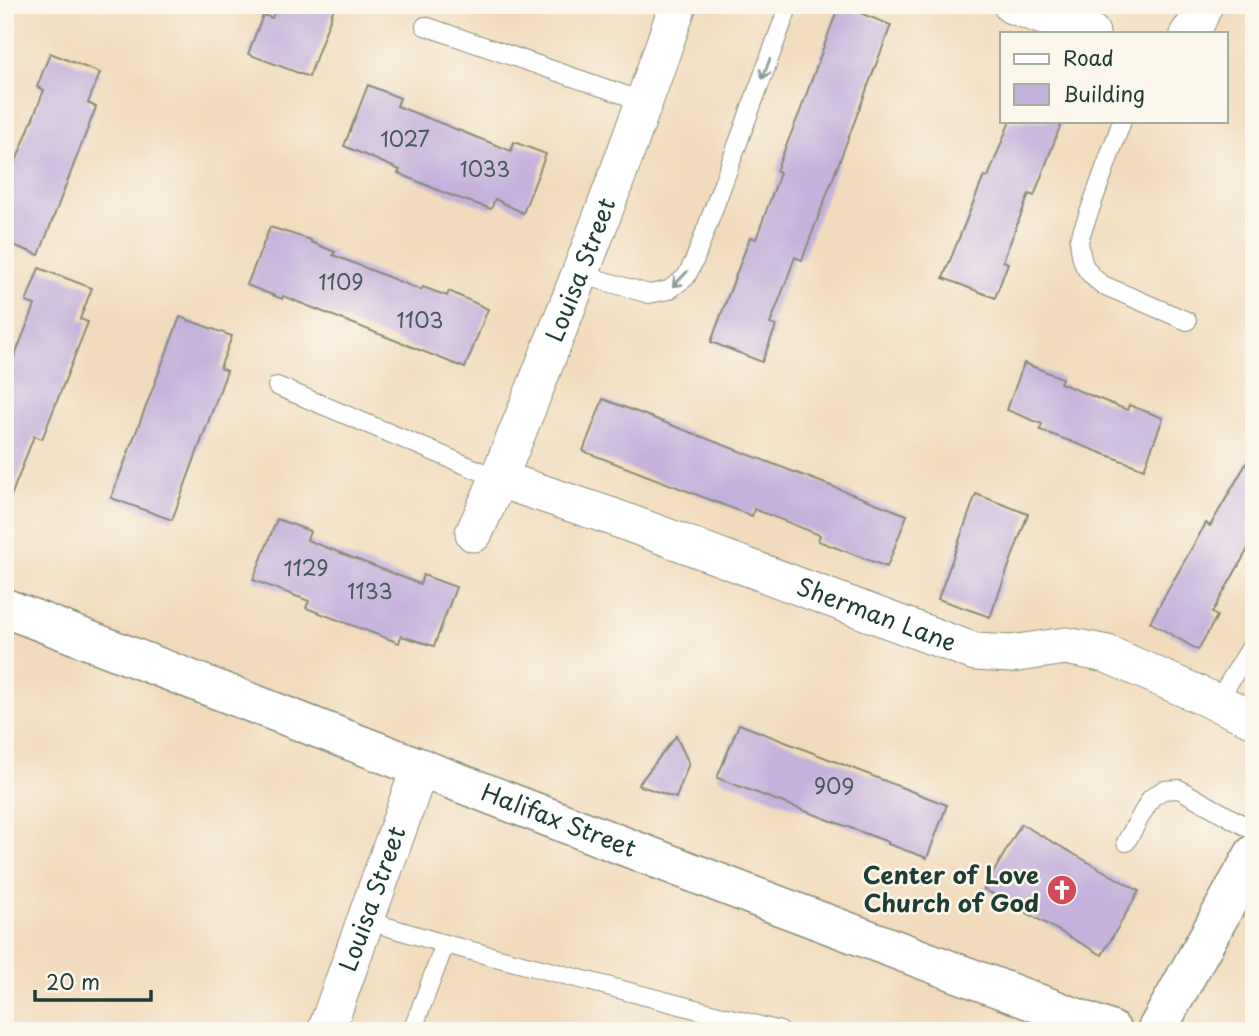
<svg xmlns="http://www.w3.org/2000/svg" width="1259" height="1036" font-family="'Playpen Sans',sans-serif">
<rect width="100%" height="100%" fill="#fbf7ec"/>
<filter id="ink" filterUnits="userSpaceOnUse"><feTurbulence type="fractalNoise" baseFrequency=".0143" numOctaves="2"/><feDisplacementMap in="SourceGraphic" scale="14" xChannelSelector="R" yChannelSelector="G"/><feConvolveMatrix kernelMatrix="1 2 1 2 8 2 1 2 1" color-interpolation-filters="sRGB"/></filter>
<filter id="wash" filterUnits="userSpaceOnUse"><feTurbulence type="fractalNoise" baseFrequency=".00686" numOctaves="4" result="noise"/><feDisplacementMap in="SourceGraphic" scale="28" xChannelSelector="R" yChannelSelector="G"/><feGaussianBlur stdDeviation="1.57" result="paint"/><feColorMatrix in="noise" values="0 0 0 0 0 0 0 0 0 0 0 0 0 0 0 0 0 1.4 0 .05"/><feComposite in="paint" operator="in"/></filter>
<g filter="url(#wash)">
<rect width="100%" height="100%" fill="#f2dbbc"/>
<g id="blocks">
<g fill="#c5b1dc">
<polygon points="277,5 335,5 309,77 248,54 263,15 272,18"/>
<polygon points="839,5 891,25 802,260 795,257 783,290 770,324 776,326 762,362 711,342 750,237 756,239 780,173 776,171 801,109"/>
<polygon points="50,53 100,73 88,103 96,107 39,255 5,242 5,189 44,90 37,87"/>
<polygon points="368,85 400,98 397,106 511,151 514,142 546,154 523,213 495,199 491,209 447,194 398,173 400,170 344,146"/>
<polygon points="1010,121 1062,121 1034,196 1029,194 1003,261 1008,263 995,298 943,278 984,176 988,177"/>
<polygon points="270,227 311,240 311,242 335,252 333,255 421,290 423,287 447,296 449,291 488,309 465,368 283,296 282,299 247,285"/>
<polygon points="39,268 92,288 80,319 88,322 42,439 34,436 8,504 5,503 5,380 35,305 26,302"/>
<polygon points="180,317 232,336 220,368 227,371 172,520 111,498"/>
<polygon points="1024,363 1062,378 1060,383 1092,396 1127,410 1129,405 1163,418 1144,469 1040,430 1042,424 1007,410"/>
<polygon points="603,399 907,515 887,567 818,541 820,535 754,509 752,516 583,451"/>
<polygon points="1254,450 1254,538 1212,613 1217,616 1198,650 1150,622 1206,523 1210,526"/>
<polygon points="976,494 1028,514 990,617 938,599"/>
<polygon points="277,519 310,531 307,540 420,584 423,575 456,587 434,646 401,636 399,643 306,608 309,601 253,580"/>
<polygon points="739,724 947,805 927,858 888,844 888,842 717,778"/>
<polygon points="676,736 689,763 676,798 638,785"/>
<polygon points="1021,824 1139,891 1102,955 984,889"/>
</g>
</g>
</g>
<g filter="url(#ink)">
<use href="#blocks" fill-opacity="0" stroke="#888c78" stroke-width="2"/>
<g fill="none" stroke-linecap="round" stroke-linejoin="round">
<g stroke="#888c78" stroke-width="20">
<g id="lane">
<polyline points="425,26 645,102"/>
<path d="M 1122,121 L 1079,240 C 1081,262 1084,272 1103,285 L 1187,321"/>
<polyline points="580,274 649,294 669,290 686,277 695,259 789,5"/>
<polyline points="277,386 499,479"/>
<polyline points="1217,702 1254,642"/>
<polyline points="1126,842 1151,798 1163,790 1179,789 1254,831"/>
<polyline points="365,920 445,944 780,1031"/>
<polyline points="412,1031 445,944"/>
</g>
</g>
<g stroke="#888c78" stroke-width="39">
<g id="street">
<polyline points="1012,5 1091,33"/>
<polyline points="1189,33 1194,28 1204,5"/>
<path id="s1" d="M 499,479 L 610,516 L 975,652 L 1011,654 L 1066,646 L 1107,654 L 1254,719"/>
<path id="s2" d="M 474,533 C 502,473 526,412 550,350 C 596,236 638,121 678,5"/>
<path id="s3" d="M 326,1031 L 420,767"/>
</g>
</g>
<g stroke="#888c78" stroke-width="41">
<g id="secondary">
<path id="s4" d="M 5,608 L 756,897 L 1112,1031"/>
<polyline points="1156,1031 1254,854"/>
</g>
</g>
<use href="#lane" stroke="#fff" stroke-width="18"/>
<use href="#street" stroke="#fff" stroke-width="37"/>
<use href="#secondary" stroke="#fff" stroke-width="38"/>
</g>
<defs><path id="oneway-shaft" d="M-6 0H5M1.5-3L5.5 0L1.5 3" fill="none" stroke-width="1.6" stroke-linecap="round" stroke-linejoin="round" transform="scale(1.75)"/></defs>
<g stroke="#8f9e9a">
<use href="#oneway-shaft" transform="translate(766 69) rotate(111)"/>
<use href="#oneway-shaft" transform="translate(680 279) rotate(134)"/>
</g>
</g>
<defs>
<g id="church-disc" transform="scale(1.575)"><circle r="9.5" fill="#d1495b" stroke="#fbf7ec"/><path d="M-1.2-6h2.4v3.5h3.3v2.4h-3.3V6h-2.4V-.1h-3.3v-2.4h3.3Z" fill="#fff"/></g>
</defs>
<g fill-rule="evenodd">
<use href="#church-disc" x="1062" y="890"/>
</g>
<g text-anchor="middle" stroke-width="5" stroke-linejoin="round" paint-order="stroke">
<g font-size="21" fill="#485a5e">
<text x="405" y="147">1027</text>
<text x="485" y="177">1033</text>
<text x="341" y="290">1109</text>
<text x="420" y="328">1103</text>
<text x="306" y="576">1129</text>
<text x="370" y="599">1133</text>
<text x="834" y="794">909</text>
</g>
<g font-size="24" fill="#1f3d34" stroke="#fbf7ec">
<text dy="8" stroke="none"><textPath href="#s2" startOffset="284">Louisa Street</textPath></text>
<text dy="8" stroke="none"><textPath href="#s1" startOffset="401">Sherman Lane</textPath></text>
<text dy="8" stroke="none"><textPath href="#s4" startOffset="593">Halifax Street</textPath></text>
<text dy="8" stroke="none"><textPath href="#s3" startOffset="140">Louisa Street</textPath></text>
</g>
<g font-size="24" font-weight="bold" fill="#1f3d34" stroke="#fbf7ec" text-anchor="end">
<text x="1039" y="884">Center of Love<tspan x="1039" dy="28">Church of God</tspan></text>
</g>
</g>
<rect width="1259" height="1036" fill="none" stroke="#fbf7ec" stroke-width="28"/>
<rect x="1000" y="32" width="228" height="91" fill="#fbf7ec" stroke="#a3ada2" stroke-width="2"/>
<rect x="1014" y="54" width="35" height="10" fill="#ffffff" stroke="#a3ada2" stroke-width="2"/>
<text x="1063" y="66" font-size="21" fill="#1f3d34">Road</text>
<rect x="1014" y="84" width="35" height="21" fill="#c5b1dc" stroke="#a3ada2" stroke-width="2"/>
<text x="1063" y="102" font-size="21" fill="#1f3d34">Building</text>
<path d="M35 990v10h116v-10" fill="none" stroke="#1f3d34" stroke-width="3.5"/>
<text x="46" y="990" font-size="21" fill="#1f3d34" stroke="#fbf7ec" stroke-width="5" paint-order="stroke">20 m</text>
</svg>
